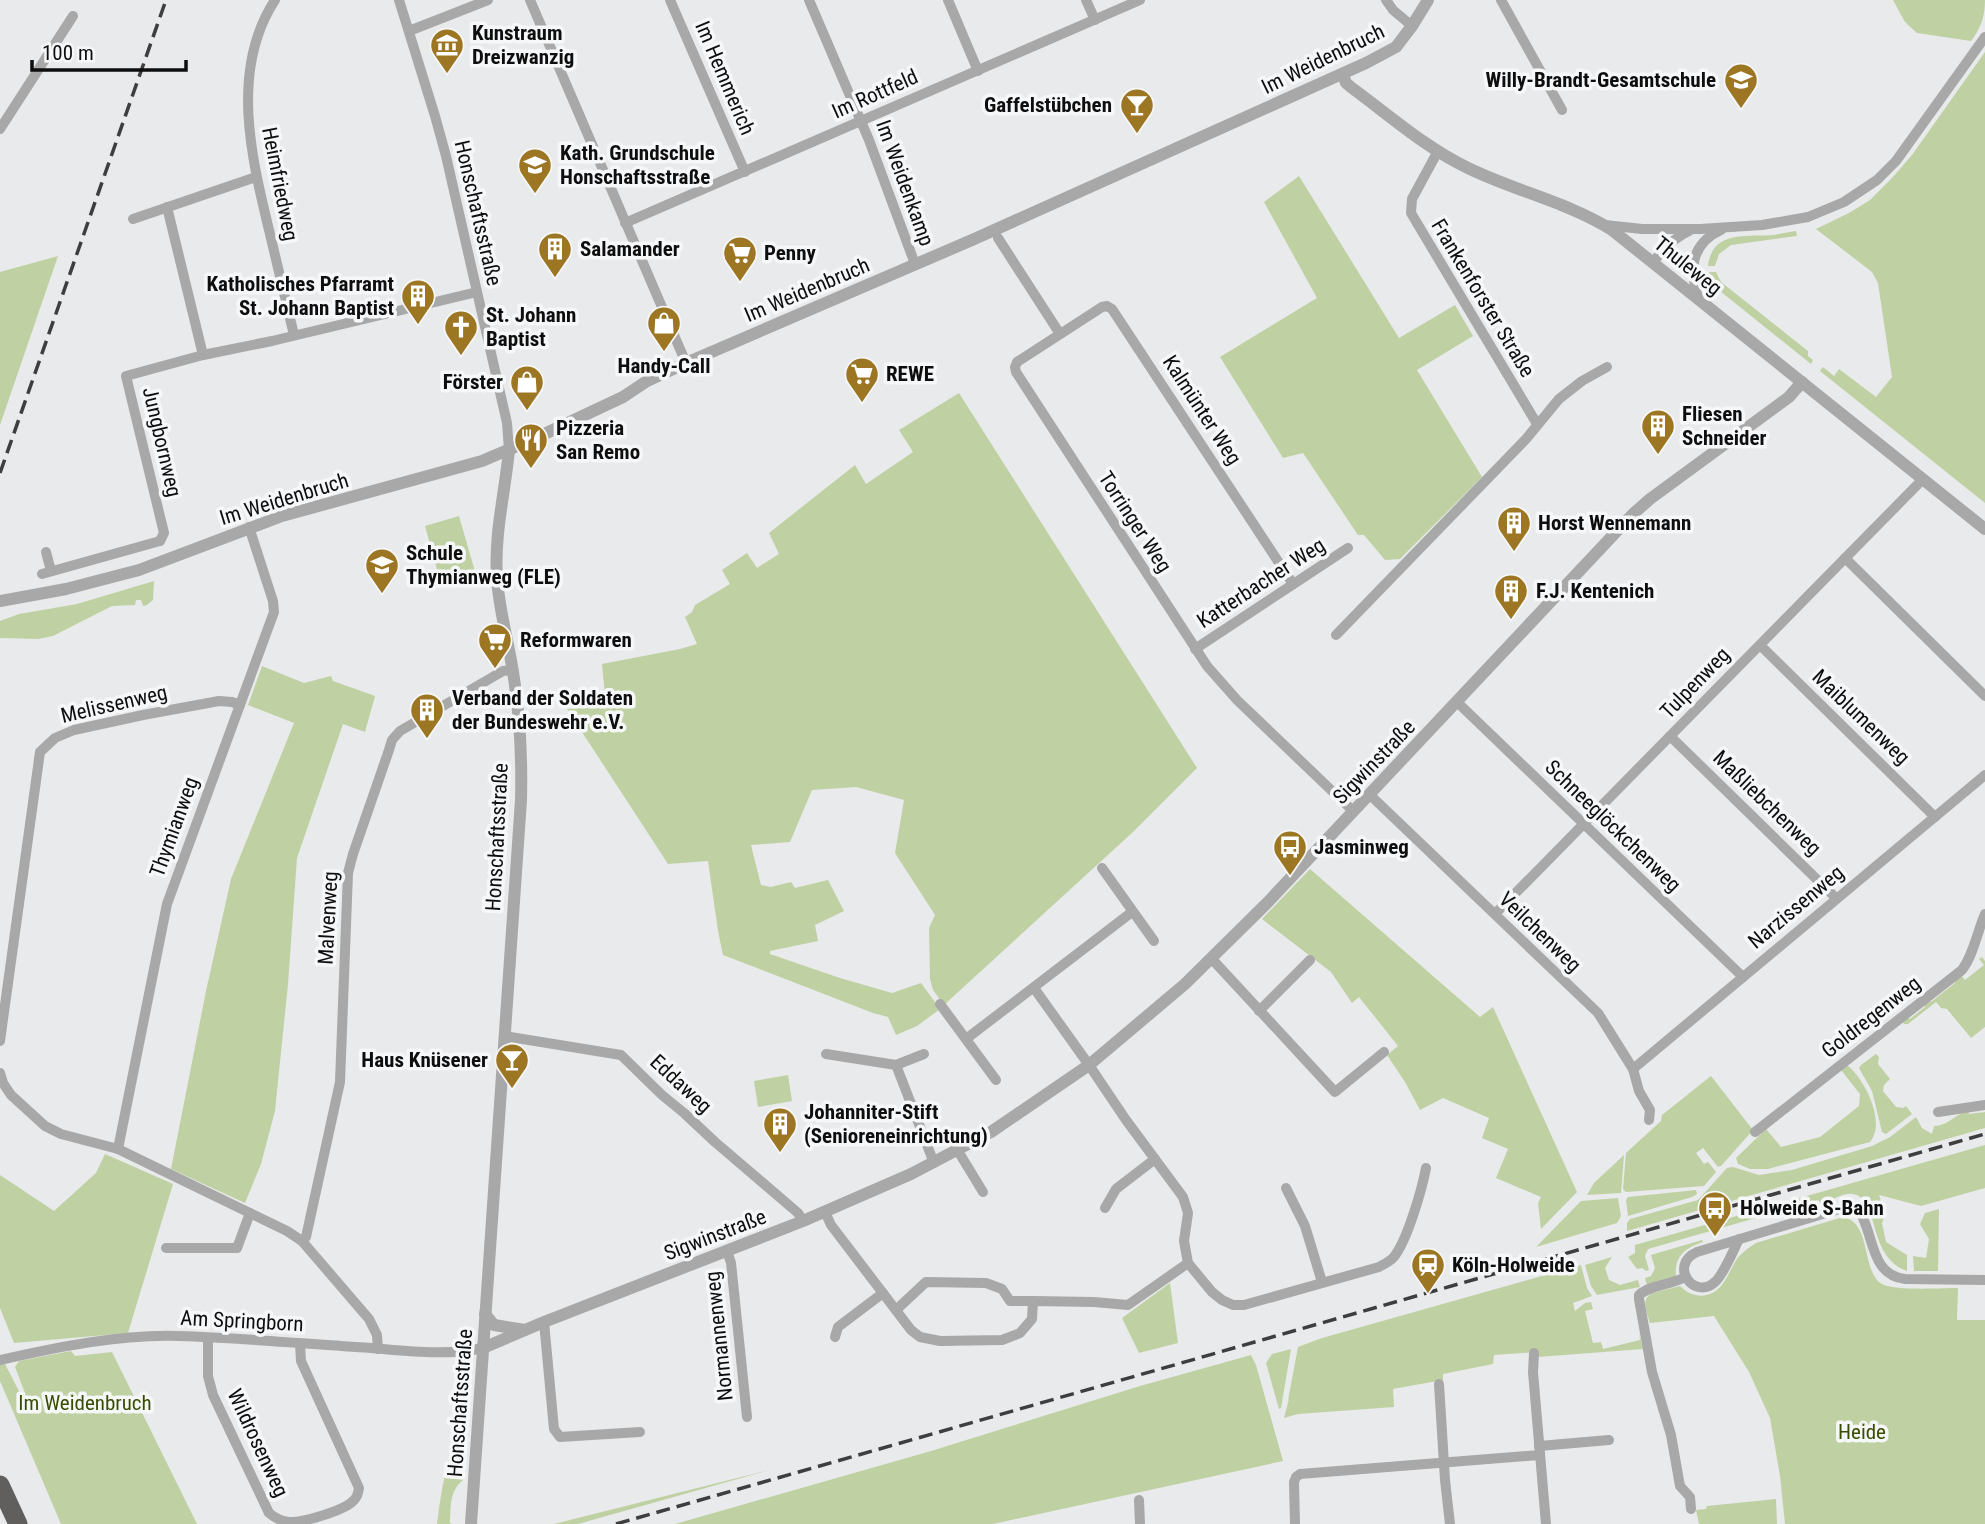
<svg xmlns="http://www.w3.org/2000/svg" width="1985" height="1524" font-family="'Roboto Condensed',sans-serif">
<rect width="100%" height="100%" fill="#e9eaeb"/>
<g fill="#bfd1a3">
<path d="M 1893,0 L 1985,0 C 1985,16 1981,28 1971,41 L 1917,33 L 1905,22 Z"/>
<polygon points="1985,52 1985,503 1820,371 1823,367 1834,376 1839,369 1876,397 1892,377 1878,283 1872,272 1816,229 1849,213 1870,200 1892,178 1912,155"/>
<polygon points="1299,176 1399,338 1455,305 1473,336 1417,370 1482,477 1400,559 1385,560 1364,535 1358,535 1303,453 1283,458 1220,357 1317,298 1264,202"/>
<path d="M 1796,231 L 1797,236 L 1731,245 L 1719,254 L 1715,266 L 1708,266 C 1712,230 1747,237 1773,235 C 1780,234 1788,232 1796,231 Z"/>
<polygon points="58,256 0,425 0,272"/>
<polygon points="1709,272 1716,272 1721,282 1808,351 1808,356 1813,360 1811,364 1715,287"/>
<polygon points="959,393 1197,768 1133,832 944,1005 933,990 930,979 929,928 935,915 895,853 904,800 856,787 812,790 790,842 751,845 761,885 771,887 791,882 795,888 828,880 844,911 815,925 818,941 770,951 770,954 840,978 892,993 921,983 940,1009 917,1026 896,1035 888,1017 873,1013 723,955 718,931 708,861 668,864 567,709 606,706 602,664 680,649 697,644 685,617 692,612 695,605 730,584 722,570 747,553 757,568 779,554 769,533 855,465 866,484 913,452 899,430"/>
<polygon points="459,516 476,575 441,584 425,526"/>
<polygon points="154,581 153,600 147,605 143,606 141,600 136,600 135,605 112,606 53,636 38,639 0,638 0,621 19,614 77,604"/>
<polygon points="262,666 304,683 331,676 333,681 375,696 365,732 343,724 297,858 288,984 275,1111 261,1164 245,1203 171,1169 206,991 231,879 294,723 248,705"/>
<polygon points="1310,869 1480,1017 1493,1007 1577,1192 1541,1229 1538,1203 1541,1197 1496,1178 1508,1149 1482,1138 1489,1118 1443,1098 1420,1110 1405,1082 1387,1055 1398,1046 1359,997 1352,1003 1331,972 1262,919"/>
<polygon points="1982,957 1985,961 1985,1027 1971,1038 1947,1009 1941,1008 1936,1002 1908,1024 1904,1024 1902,1021 1908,1017 1910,1019 1925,1007 1923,1004 1929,1000 1931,1002 1955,983 1953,981 1961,975 1965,980 1984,965 1979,959"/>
<polygon points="1876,1054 1879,1057 1878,1064 1890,1079 1884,1085 1883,1091 1896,1107 1903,1108 1906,1106 1912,1114 1886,1134 1882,1132 1872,1091 1859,1068 1861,1065"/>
<path d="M 1847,1065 C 1864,1078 1887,1122 1870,1142 L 1768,1169 L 1750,1169 L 1738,1164 L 1736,1158 L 1766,1129 L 1781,1147 L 1820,1137 L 1859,1106 L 1860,1094 L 1841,1070 Z"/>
<polygon points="788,1075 792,1101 758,1107 754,1081"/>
<polygon points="1711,1076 1753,1130 1721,1166 1718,1167 1703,1148 1696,1153 1704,1164 1708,1162 1716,1172 1704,1186 1626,1192 1623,1189 1626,1153 1661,1121 1662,1115"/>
<path d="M 1968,1111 L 1969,1114 L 1985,1112 L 1985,1128 L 1627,1231 L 1627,1223 L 1630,1219 L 1698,1200 L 1727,1168 L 1733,1167 L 1759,1175 L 1792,1170 L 1872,1146 L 1890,1137 L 1916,1117 L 1922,1128 L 1932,1134 L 1934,1126 C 1948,1126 1955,1114 1968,1111 Z"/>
<path d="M 1985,1145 L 1985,1188 L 1921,1206 L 1879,1195 C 1883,1203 1879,1211 1884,1218 L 1882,1223 L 1886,1242 L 1907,1255 L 1907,1271 C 1880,1262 1876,1231 1869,1207 C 1855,1184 1840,1196 1821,1205 L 1818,1200 L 1648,1249 L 1645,1256 L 1649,1270 L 1646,1271 L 1642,1268 L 1637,1269 L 1628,1257 L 1635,1253 L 1635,1245 Z"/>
<polygon points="105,1154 173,1184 128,1333 14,1343 0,1308 0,1175 54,1211 96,1173"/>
<polygon points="1624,1155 1621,1193 1587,1195 1594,1183"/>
<polygon points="1696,1190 1697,1194 1692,1197 1628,1216 1626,1200 1628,1197"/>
<polygon points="1618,1198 1621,1216 1617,1223 1536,1247 1581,1201"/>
<polygon points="1939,1209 1938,1271 1914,1271 1913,1256 1926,1258 1929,1239 1920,1224 1925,1213"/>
<path d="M 1843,1217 C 1872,1222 1861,1272 1882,1284 C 1893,1291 1942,1288 1958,1288 L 1957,1320 L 1985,1320 L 1985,1524 L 1785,1524 L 1780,1476 L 1770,1418 L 1749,1372 L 1714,1316 L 1650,1323 C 1647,1312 1640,1300 1652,1293 L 1680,1286 C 1694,1300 1713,1299 1724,1282 C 1728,1276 1731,1269 1735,1262 C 1740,1254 1748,1248 1756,1243 Z"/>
<path d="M 1702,1240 L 1703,1242 C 1685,1248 1674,1256 1676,1277 L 1647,1286 L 1645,1278 L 1651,1276 L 1655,1268 L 1651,1255 Z"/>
<polygon points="1612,1257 1605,1268 1609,1280 1620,1285 1638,1280 1640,1287 1597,1295 1591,1286 1585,1265"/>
<polygon points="1581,1265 1587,1288 1592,1296 1573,1303 1575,1311 1585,1303 1591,1302 1593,1309 1585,1311 1593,1343 1601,1342 1603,1349 1640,1340 1639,1332 1643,1349 1538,1357 1537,1352 1494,1355 1493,1364 1443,1374 1443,1380 1393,1389 1394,1407 1298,1414 1284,1418 1289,1399 1288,1400 1298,1347 1322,1338"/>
<polygon points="1170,1283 1178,1343 1139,1353 1122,1318"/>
<polygon points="1291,1349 1281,1408 1279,1409 1266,1363 1272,1354"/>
<polygon points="71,1351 75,1356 112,1352 197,1524 61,1524 0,1381 0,1365 5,1364 21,1395 25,1393 15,1367 19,1361"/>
<polygon points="1251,1355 1256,1365 1283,1461 993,1524 675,1524 931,1451 1140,1386"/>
<path d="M 467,1391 L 469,1393 L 463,1480 C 449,1492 451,1506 450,1523 L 452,1524 L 437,1524 C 442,1478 454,1435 467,1391 Z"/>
<polygon points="769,1470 578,1524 554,1524"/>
<polygon points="1776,1499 1777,1524 1699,1524 1696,1510 1706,1509 1707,1506"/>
</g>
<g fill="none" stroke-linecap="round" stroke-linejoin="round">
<g stroke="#a9a8a8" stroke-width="10">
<path d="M 275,0 C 230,69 251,156 269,230 C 277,265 286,300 294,335"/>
<polyline points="399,0 435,116 446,156 507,423 509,450"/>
<polyline points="530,0 686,363"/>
<polyline points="670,0 745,172"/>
<polyline points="809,0 869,140 915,264"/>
<polyline points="948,0 978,71"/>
<polyline points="1086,0 1095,20"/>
<polyline points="1386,0 1393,10 1412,26"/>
<polyline points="1501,0 1562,110"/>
<polyline points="409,31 488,0"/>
<polyline points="0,129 73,16"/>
<polyline points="1438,151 1412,199 1411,213 1537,424"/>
<polyline points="167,207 203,355"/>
<polyline points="133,219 256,177"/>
<polyline points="625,223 1140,0"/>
<polyline points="1605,225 1642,229 1700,229 1762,225 1808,217 1844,202 1877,180 1896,161 1985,37"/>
<polyline points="998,238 1060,334"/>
<path d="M 1653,262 C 1664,249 1674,238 1689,231"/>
<path d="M 1699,300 C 1689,271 1690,244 1721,230"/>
<polyline points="160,541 164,533 126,376 203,355 272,341 477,292"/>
<polyline points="46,552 51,571"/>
<polyline points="1845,558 1985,696"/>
<polyline points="42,574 160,541"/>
<polyline points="1293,584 1112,309 1107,306 1102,307 1017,362 1015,367 1016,372 1207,666 1237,700 1353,811"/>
<polyline points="1336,635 1526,439 1559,399 1582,381 1607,367"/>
<polyline points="1760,645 1935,817"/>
<polyline points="1195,649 1348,548"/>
<polyline points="1457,702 1743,977"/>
<polyline points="1670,736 1836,898"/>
<polyline points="1369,794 1598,1013 1633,1069 1639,1091 1650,1110 1649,1120"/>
<polyline points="1102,868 1154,941"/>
<polyline points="1495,914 1923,479"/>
<polyline points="1211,958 1335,1092 1384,1052"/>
<path d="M 1034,988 L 1089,1065 L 1126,1120 L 1183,1197 L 1188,1213 L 1184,1241 L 1188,1263 L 1212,1292 L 1222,1300 L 1233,1305 L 1244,1305 L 1379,1267 C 1384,1264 1389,1262 1393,1258 C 1407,1242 1422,1189 1426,1168"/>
<polyline points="940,1004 996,1080"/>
<polyline points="1259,1011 1310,960"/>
<polyline points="504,1036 621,1055 662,1095 684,1113 715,1142 798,1213 803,1221"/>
<polyline points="966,1039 1132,912"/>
<polyline points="0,1041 40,752 55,738 74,730 143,715 219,701 232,702 240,705"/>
<polyline points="826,1054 896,1065 934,1163"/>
<polyline points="896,1065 924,1054"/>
<polyline points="1633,1069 1985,775"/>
<polyline points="0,1073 3,1083 11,1095 45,1126 61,1134 118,1149 287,1231 302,1241 369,1319 377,1335 378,1349"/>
<polyline points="1938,1112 1985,1105"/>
<path d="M 1755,1132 L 1962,970 C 1974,954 1977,932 1985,914"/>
<polyline points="118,1149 167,904 274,612 273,601 249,527"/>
<polyline points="958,1151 983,1192"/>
<polyline points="1286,1188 1305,1226 1322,1282"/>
<polyline points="1105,1208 1116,1189 1155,1159"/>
<polyline points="825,1212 831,1225 911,1330 920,1337 940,1341 1002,1340 1020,1333 1032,1319 1033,1301 1094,1302 1128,1305 1188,1263"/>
<path d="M 1739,1239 C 1733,1251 1724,1274 1715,1282 C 1694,1301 1668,1265 1697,1252 L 1849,1206 L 1856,1209 L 1861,1214 C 1874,1237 1871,1275 1905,1279 L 1985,1280"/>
<polyline points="302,1241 306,1237 340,1082 348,873 353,854 389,750 392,740 400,731 503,671 513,670"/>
<polyline points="166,1248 237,1248 250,1213"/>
<polyline points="727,1251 731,1263 747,1417"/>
<path d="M 1685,1277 C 1671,1285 1650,1285 1639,1295 L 1639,1299 L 1652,1372 L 1671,1435 L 1680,1486 L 1690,1497 L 1691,1509"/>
<polyline points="896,1310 926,1282 986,1283 1002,1289 1010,1301 1033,1301"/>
<polyline points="544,1322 554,1429 560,1437 640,1432"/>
<polyline points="835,1337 838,1327 883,1293"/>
<path d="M 208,1338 L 208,1376 L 213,1395 L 269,1513 C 275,1518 281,1521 289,1522 C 302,1523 342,1511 352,1502 C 357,1498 358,1494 359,1488 L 301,1361 L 300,1344"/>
<polyline points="1534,1353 1533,1372 1546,1524"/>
<path d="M 0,1360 C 58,1347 120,1334 179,1336 C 243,1338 307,1344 371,1348 C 408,1351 446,1356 483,1348"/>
<polyline points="1439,1384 1445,1480 1450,1524"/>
<polyline points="1539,1446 1609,1440"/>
<polyline points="1139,1500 1140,1524"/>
<polyline points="1295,1524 1294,1482 1296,1477 1300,1474 1540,1455"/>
</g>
<g stroke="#a9a8a8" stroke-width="12">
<path d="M 1343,75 L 1346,83 L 1352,88 C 1389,115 1426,148 1468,168 C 1515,191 1567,202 1612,230 L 1985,529"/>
<polyline points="0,601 66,589 139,570 282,516 482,461 538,437 623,397 647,381 686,363 972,240 1366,63 1396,47 1412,26 1428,0"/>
<polyline points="485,1314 494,1325 525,1330"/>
<polyline points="483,1348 544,1322 803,1221 911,1174 991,1132 1089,1065 1185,984 1268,902 1633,514 1650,499 1789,397 1802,382"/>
<path d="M 471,1524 L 521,800 C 522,757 520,714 513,672 C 508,640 499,610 497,578 C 494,534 505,493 509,450"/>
</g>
<polyline stroke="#605f5e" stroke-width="19" points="0,1485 18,1524"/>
<g stroke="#3e3e3f" stroke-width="3.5" stroke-dasharray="14 7" stroke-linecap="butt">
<polyline points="0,473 166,0"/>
<polyline points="616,1524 1985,1134"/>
</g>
</g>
<defs>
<g id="museum-pin" transform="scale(1.75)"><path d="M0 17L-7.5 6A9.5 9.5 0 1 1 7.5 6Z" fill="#9c7622" stroke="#f6f7f8"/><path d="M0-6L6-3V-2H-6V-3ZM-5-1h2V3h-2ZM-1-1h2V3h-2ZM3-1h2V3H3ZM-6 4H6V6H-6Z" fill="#fff"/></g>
<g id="school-pin" transform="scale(1.75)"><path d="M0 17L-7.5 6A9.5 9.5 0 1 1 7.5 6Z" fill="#9c7622" stroke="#f6f7f8"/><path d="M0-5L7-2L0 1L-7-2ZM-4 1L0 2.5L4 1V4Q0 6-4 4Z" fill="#fff"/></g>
<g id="bar-pin" transform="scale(1.75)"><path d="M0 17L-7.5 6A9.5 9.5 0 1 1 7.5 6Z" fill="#9c7622" stroke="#f6f7f8"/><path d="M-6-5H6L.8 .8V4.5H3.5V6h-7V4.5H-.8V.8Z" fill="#fff"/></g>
<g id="building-pin" transform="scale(1.75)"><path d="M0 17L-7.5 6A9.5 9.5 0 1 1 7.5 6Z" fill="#9c7622" stroke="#f6f7f8"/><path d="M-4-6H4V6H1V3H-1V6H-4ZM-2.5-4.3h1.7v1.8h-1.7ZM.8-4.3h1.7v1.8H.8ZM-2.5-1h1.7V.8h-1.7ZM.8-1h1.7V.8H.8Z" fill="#fff"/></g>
<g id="supermarket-pin" transform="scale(1.75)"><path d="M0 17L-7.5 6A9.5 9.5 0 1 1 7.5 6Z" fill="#9c7622" stroke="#f6f7f8"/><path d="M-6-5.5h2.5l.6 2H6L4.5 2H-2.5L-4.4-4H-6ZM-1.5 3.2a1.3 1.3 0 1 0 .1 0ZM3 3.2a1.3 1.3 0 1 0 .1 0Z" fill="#fff"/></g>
<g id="shop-pin" transform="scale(1.75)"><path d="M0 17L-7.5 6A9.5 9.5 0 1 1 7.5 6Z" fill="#9c7622" stroke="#f6f7f8"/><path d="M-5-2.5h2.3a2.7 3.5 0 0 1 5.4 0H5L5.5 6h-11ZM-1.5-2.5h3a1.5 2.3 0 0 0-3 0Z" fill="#fff"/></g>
<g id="church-pin" transform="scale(1.75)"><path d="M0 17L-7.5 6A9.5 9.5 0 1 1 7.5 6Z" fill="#9c7622" stroke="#f6f7f8"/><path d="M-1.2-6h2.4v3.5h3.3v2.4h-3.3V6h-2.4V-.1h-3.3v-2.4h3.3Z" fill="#fff"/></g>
<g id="restaurant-pin" transform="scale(1.75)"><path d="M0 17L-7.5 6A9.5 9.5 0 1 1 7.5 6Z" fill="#9c7622" stroke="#f6f7f8"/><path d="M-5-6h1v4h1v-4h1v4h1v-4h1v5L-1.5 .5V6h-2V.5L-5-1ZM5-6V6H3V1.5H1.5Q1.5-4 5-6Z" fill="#fff"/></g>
<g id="bus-pin" transform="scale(1.75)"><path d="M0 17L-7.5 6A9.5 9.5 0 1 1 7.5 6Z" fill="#9c7622" stroke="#f6f7f8"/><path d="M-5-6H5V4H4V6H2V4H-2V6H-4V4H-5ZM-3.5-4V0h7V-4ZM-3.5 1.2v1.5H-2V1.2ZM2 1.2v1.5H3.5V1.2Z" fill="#fff"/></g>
<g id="station-pin" transform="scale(1.75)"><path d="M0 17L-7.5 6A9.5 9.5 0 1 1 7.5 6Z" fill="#9c7622" stroke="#f6f7f8"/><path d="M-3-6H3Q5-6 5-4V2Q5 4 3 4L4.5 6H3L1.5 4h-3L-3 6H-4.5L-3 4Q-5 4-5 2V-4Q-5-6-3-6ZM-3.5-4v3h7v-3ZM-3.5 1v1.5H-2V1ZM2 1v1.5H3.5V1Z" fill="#fff"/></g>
</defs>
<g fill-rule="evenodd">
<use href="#museum-pin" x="447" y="45"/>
<use href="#school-pin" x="1741" y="80"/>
<use href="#bar-pin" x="1137" y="105"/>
<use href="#school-pin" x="535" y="165"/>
<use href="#building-pin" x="555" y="249"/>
<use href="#supermarket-pin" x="740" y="253"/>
<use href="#building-pin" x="418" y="296"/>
<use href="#shop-pin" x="664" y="323"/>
<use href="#church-pin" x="461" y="327"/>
<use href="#supermarket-pin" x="862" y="374"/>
<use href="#shop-pin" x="527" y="382"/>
<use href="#building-pin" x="1658" y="426"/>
<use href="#restaurant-pin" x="531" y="440"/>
<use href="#building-pin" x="1514" y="523"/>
<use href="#school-pin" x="382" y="565"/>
<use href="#building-pin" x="1511" y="591"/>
<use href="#supermarket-pin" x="495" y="640"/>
<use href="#building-pin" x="427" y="710"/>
<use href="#bus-pin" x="1290" y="847"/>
<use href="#bar-pin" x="512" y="1060"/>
<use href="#building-pin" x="780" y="1124"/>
<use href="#bus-pin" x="1715" y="1208"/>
<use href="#station-pin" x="1428" y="1265"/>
</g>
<g text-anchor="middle" stroke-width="7" stroke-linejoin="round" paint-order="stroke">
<g font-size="21" font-weight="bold" fill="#0e0e0f" stroke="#f6f7f8" text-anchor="start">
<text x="472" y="40">Kunstraum<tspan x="472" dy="24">Dreizwanzig</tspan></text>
<text x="1716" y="87" text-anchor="end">Willy-Brandt-Gesamtschule</text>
<text x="1112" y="112" text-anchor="end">Gaffelstübchen</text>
<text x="560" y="160">Kath. Grundschule<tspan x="560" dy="24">Honschaftsstraße</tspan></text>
<text x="580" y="256">Salamander</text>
<text x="764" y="260">Penny</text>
<text x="394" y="291" text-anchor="end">Katholisches Pfarramt<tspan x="394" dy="24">St. Johann Baptist</tspan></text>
<text x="486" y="322">St. Johann<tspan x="486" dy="24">Baptist</tspan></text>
<text x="664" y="373" text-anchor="middle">Handy-Call</text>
<text x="886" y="381">REWE</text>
<text x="503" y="389" text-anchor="end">Förster</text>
<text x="1682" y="421">Fliesen<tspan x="1682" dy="24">Schneider</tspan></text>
<text x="556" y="435">Pizzeria<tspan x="556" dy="24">San Remo</tspan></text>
<text x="1538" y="530">Horst Wennemann</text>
<text x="406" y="560">Schule<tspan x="406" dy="24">Thymianweg (FLE)</tspan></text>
<text x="1536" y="598">F.J. Kentenich</text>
<text x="520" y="647">Reformwaren</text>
<text x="452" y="705">Verband der Soldaten<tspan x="452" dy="24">der Bundeswehr e.V.</tspan></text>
<text x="1314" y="854">Jasminweg</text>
<text x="488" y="1067" text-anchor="end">Haus Knüsener</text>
<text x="804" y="1119">Johanniter-Stift<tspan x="804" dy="24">(Senioreneinrichtung)</tspan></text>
<text x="1740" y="1215">Holweide S-Bahn</text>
<text x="1452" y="1272">Köln-Holweide</text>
</g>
<g font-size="21" fill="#0e0e0f" stroke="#f6f7f8">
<text transform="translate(1323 59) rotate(-26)" y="7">Im Weidenbruch</text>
<text transform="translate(725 78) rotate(67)" y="7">Im Hemmerich</text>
<text transform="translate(875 94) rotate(-24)" y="7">Im Rottfeld</text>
<text transform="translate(905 183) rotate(70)" y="7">Im Weidenkamp</text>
<text transform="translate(280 184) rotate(79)" y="7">Heimfriedweg</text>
<text transform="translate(478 213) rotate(77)" y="7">Honschaftsstraße</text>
<text transform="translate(1688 266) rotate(39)" y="7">Thuleweg</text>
<text transform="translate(807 290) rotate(-23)" y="7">Im Weidenbruch</text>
<text transform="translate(1483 298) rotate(59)" y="7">Frankenforster Straße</text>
<text transform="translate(1202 410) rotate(57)" y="7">Kalmünter Weg</text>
<text transform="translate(162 442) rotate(77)" y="7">Jungbornweg</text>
<text transform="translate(284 499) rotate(-17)" y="7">Im Weidenbruch</text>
<text transform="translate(1135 522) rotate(57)" y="7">Torringer Weg</text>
<text transform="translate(1261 583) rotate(-33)" y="7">Katterbacher Weg</text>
<text transform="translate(1695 683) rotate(-46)" y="7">Tulpenweg</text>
<text transform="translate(114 704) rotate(-13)" y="7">Melissenweg</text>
<text transform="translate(1861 717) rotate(44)" y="7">Maiblumenweg</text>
<text transform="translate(1374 762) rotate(-46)" y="7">Sigwinstraße</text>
<text transform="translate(1767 803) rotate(44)" y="7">Maßliebchenweg</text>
<text transform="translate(1613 826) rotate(44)" y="7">Schneeglöckchenweg</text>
<text transform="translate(174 827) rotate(-70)" y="7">Thymianweg</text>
<text transform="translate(497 837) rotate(-87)" y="7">Honschaftsstraße</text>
<text transform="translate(1796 907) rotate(-40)" y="7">Narzissenweg</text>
<text transform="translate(328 918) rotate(-87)" y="7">Malvenweg</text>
<text transform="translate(1540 932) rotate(44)" y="7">Veilchenweg</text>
<text transform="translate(1871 1017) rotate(-38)" y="7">Goldregenweg</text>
<text transform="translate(681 1084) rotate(43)" y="7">Eddaweg</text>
<text transform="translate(715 1235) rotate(-21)" y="7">Sigwinstraße</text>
<text transform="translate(242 1321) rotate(3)" y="7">Am Springborn</text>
<text transform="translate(719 1336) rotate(-96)" y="7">Normannenweg</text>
<text transform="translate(460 1403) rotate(-86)" y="7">Honschaftsstraße</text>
<text transform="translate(258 1443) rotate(65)" y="7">Wildrosenweg</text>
</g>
<g font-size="21" fill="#384d01" stroke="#f6f7f8">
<text x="85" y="1410">Im Weidenbruch</text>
<text x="1862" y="1439">Heide</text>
</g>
</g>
<path d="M32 60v10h154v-10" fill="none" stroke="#0e0e0f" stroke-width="3.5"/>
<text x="42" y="60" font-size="21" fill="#0e0e0f" stroke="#f6f7f8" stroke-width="5" paint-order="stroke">100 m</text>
</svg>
